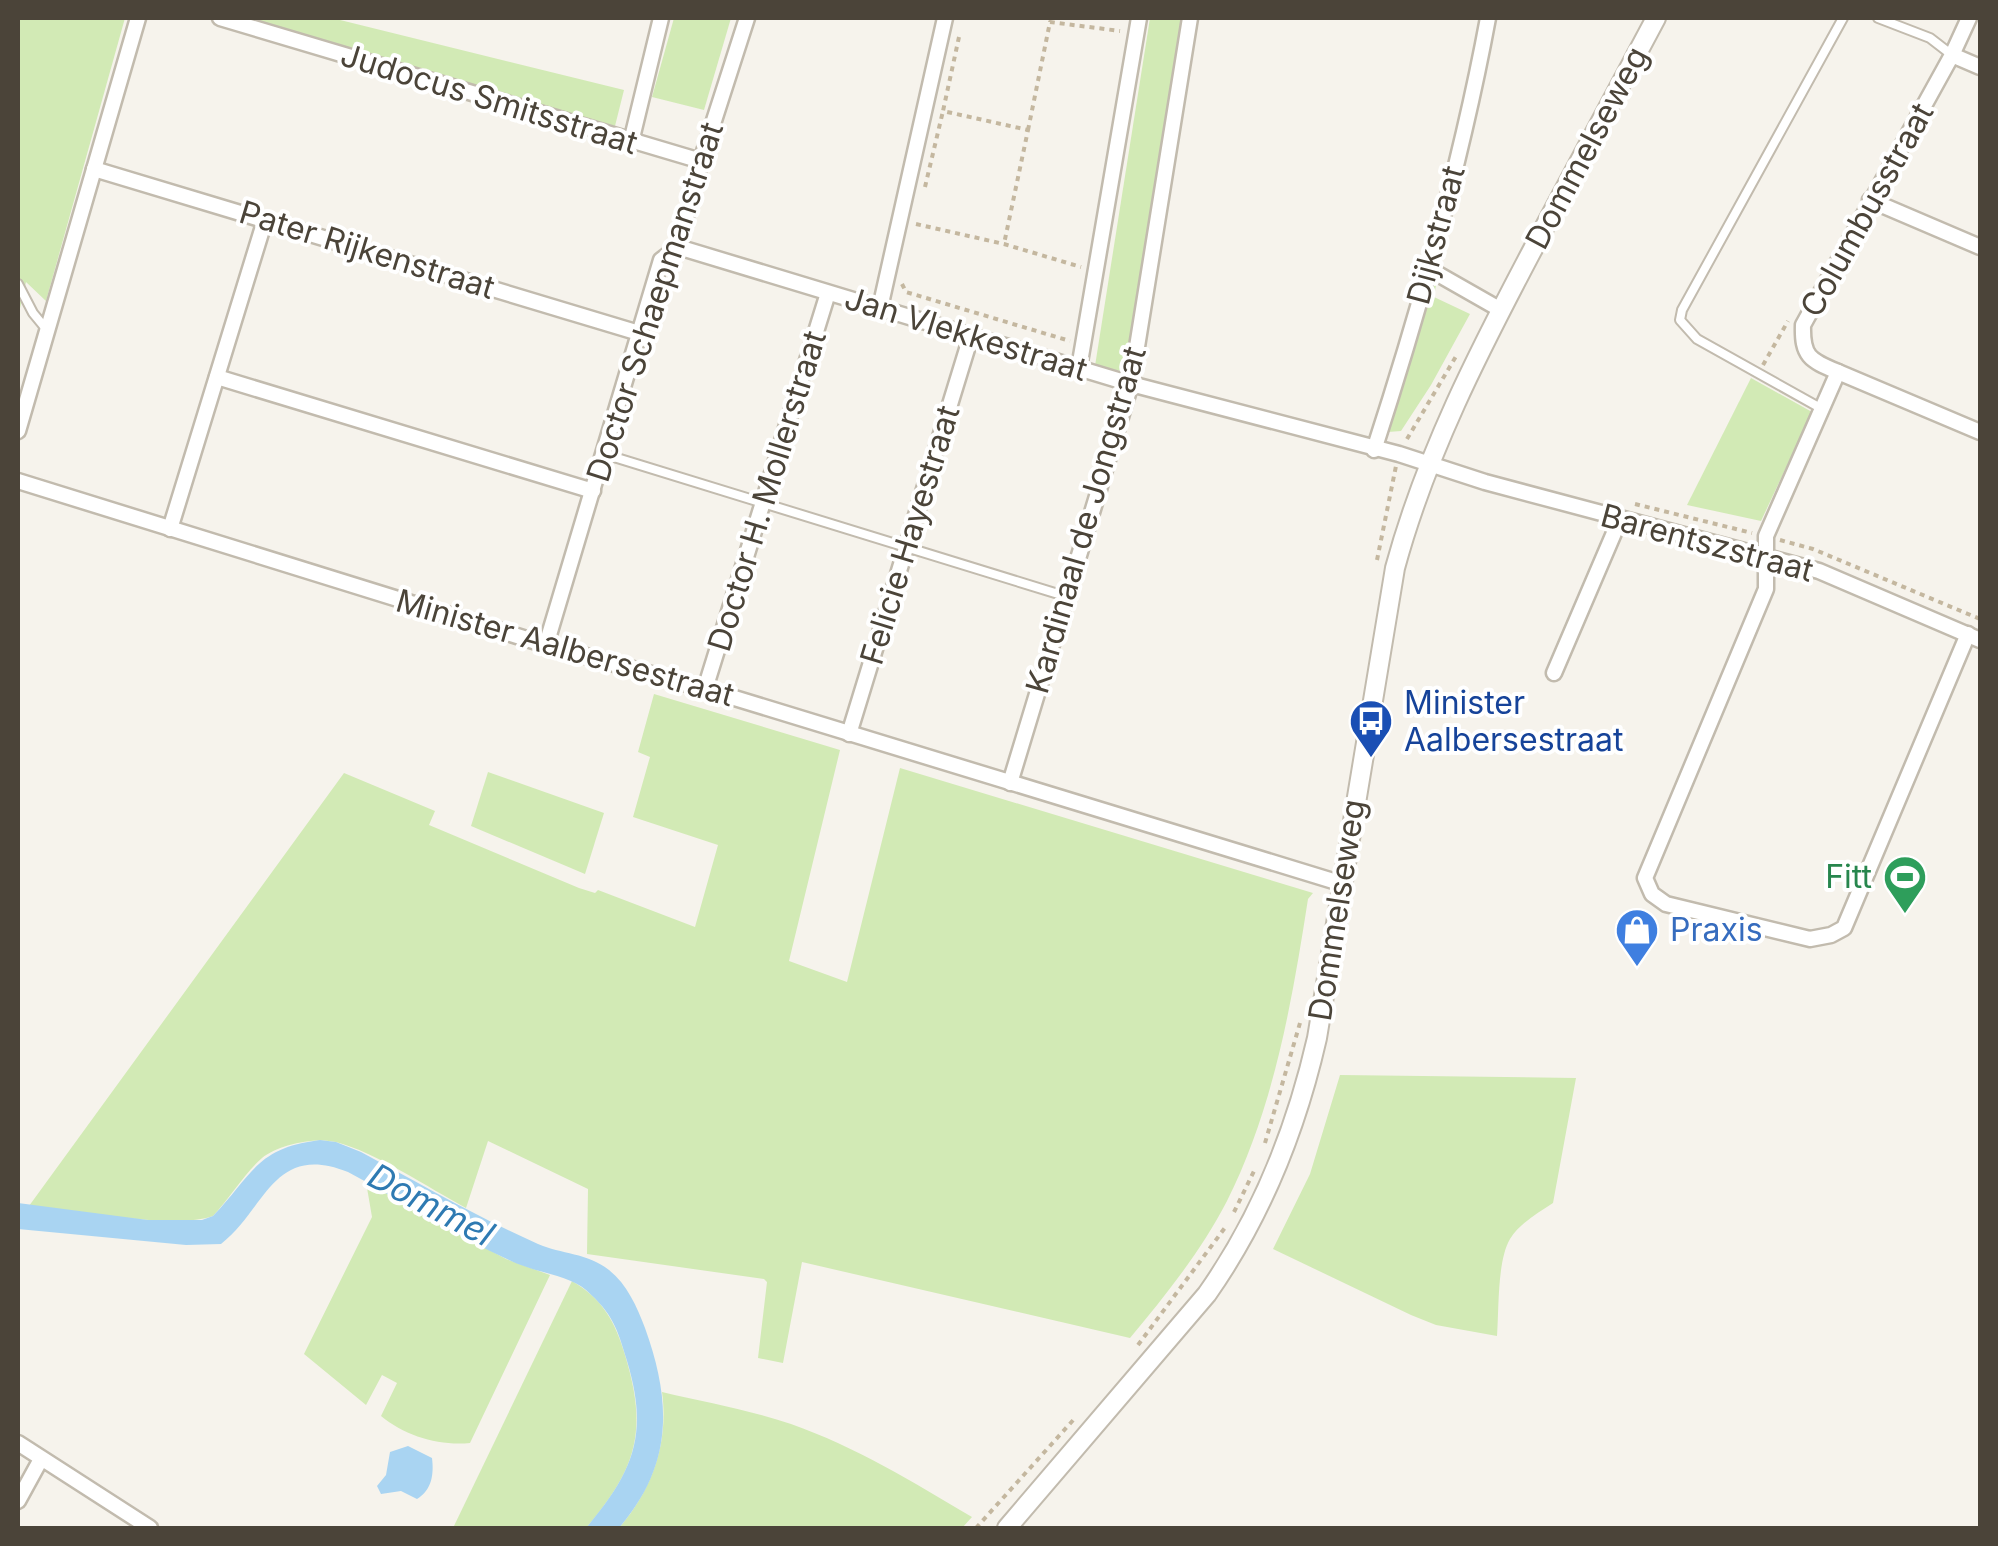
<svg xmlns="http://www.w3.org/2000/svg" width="1998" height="1546" font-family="Inter,sans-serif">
<rect width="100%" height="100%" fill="#f6f3ec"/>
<g fill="#d2eab5">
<polygon points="18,18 125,18 46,301 26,282 18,317"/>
<polygon points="243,18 332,18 624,90 615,126"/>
<polygon points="674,18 731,18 704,110 652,97"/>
<polygon points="1150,18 1181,18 1126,372 1095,366"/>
<polygon points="1436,285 1434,297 1470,314 1431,385 1401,431 1388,432 1429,288"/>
<polygon points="1751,378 1812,412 1761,521 1687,505"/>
<path d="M 654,694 L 840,750 L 789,961 L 847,982 L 900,768 L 1313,893 L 1308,899 C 1292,1002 1274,1107 1227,1201 C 1201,1251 1166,1295 1130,1338 L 802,1262 L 783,1363 L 758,1358 L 767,1282 L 764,1279 L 587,1254 L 588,1189 L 488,1141 L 466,1208 C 429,1188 375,1152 336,1142 C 315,1137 279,1144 262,1158 C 244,1174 230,1198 213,1216 C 175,1230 73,1210 29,1206 L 344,773 L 435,811 L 429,825 L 579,888 L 595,893 L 598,890 L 695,927 L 718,845 L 633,817 L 650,757 L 638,752 Z"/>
<polygon points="488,772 604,813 585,874 471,826"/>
<path d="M 1340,1075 L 1576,1078 L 1553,1203 C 1538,1213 1520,1223 1510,1239 C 1497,1261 1499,1310 1497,1336 L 1436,1325 L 1411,1315 L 1273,1249 L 1310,1174 Z"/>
<path d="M 366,1182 L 506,1259 L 550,1275 L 470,1443 C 439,1446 405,1436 381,1416 L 397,1383 L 382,1375 L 366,1405 L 304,1354 L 372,1217 Z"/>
<path d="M 572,1281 C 603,1299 615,1322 625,1355 C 648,1431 637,1468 586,1528 L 453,1528 Z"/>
<path d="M 662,1392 C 704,1402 750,1410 791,1424 C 856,1447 913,1482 972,1517 L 962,1528 L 619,1528 C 652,1490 669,1443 662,1392 Z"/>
</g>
<g fill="#a9d4f2">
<path d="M 320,1140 L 336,1142 L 361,1152 C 419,1183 477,1217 538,1244 C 561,1254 588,1253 609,1270 C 627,1284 637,1307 645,1328 C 672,1403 673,1465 619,1528 L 586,1528 C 634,1471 649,1434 627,1361 C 617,1328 613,1314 586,1290 C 569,1275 532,1272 509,1260 C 454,1235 402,1201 348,1172 C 273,1142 266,1209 221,1244 L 186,1245 L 18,1229 L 18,1203 L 148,1220 L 202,1220 L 213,1216 C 253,1174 256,1148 320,1140 Z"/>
<path d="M 408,1446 L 432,1458 C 434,1474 432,1490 417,1499 L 401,1491 L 381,1494 L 377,1486 L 386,1475 L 390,1452 Z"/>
</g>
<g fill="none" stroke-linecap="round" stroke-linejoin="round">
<g stroke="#c2bbae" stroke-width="12">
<g id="service">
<polyline points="1878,18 1930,38 1952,55"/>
<polyline points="18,284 33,313 47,330"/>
<polyline points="1824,410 1697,339 1680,320 1682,310 1843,18"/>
<polyline points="604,454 1068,597"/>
</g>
</g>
<g stroke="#c2bbae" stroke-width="19">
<g id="minor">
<polyline points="220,18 701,161"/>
<polyline points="1952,55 1980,67"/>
<polyline points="631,142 661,18"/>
<polyline points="94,169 639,333"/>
<polyline points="1870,200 1980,247"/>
<polyline points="678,247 1131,384 1399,454 1485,482 1819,571 1980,640"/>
<polyline points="1429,269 1501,310"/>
<polyline points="880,308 945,18"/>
<polyline points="1079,368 1139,18"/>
<polyline points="1838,372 1980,432"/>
<polyline points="217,377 593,491"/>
<polyline points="18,431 138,18"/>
<path d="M 1374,450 C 1420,308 1461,164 1488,18"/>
<polyline points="18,481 546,645 705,689 1343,884"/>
<polyline points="170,529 265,220"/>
<path d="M 1968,634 L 1844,928 L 1831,935 L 1810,939 L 1666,904 L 1652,894 L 1645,878 L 1766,589 L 1766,536 L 1838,372 C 1810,360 1802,357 1803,325 L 1952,55 L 1969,18"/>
<polyline points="546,645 661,260 678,247 701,161 747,18"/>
<polyline points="1554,673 1620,519"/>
<polyline points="705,689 828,293"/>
<polyline points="849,734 971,336"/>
<polyline points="1010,783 1131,384 1190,18"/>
<polyline points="18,1443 150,1528"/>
<polyline points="18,1501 41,1459"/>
</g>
</g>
<g stroke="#c2bbae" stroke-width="22">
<path id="tertiary" d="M 1007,1528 L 1207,1294 C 1261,1217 1296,1130 1317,1038 L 1395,568 C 1426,454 1479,351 1534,247 C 1575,170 1616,94 1656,18"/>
</g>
<g stroke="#c4b79f" stroke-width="4" stroke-dasharray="5 5" stroke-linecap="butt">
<polyline points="959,37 943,111 1028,130 1004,244"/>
<polyline points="1028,130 1050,22 1120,31"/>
<polyline points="925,187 943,111"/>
<polyline points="916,224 1004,244 1081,267"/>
<polyline points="902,284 906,292 1070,341"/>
<polyline points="1763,365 1788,321"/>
<polyline points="1407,439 1458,353"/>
<polyline points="1635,504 1752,533"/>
<polyline points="1780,540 1813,549 1980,619"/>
<polyline points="1377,560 1396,466"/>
<polyline points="1265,1143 1300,1023"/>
<polyline points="1234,1212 1254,1171"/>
<polyline points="1138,1345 1227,1225"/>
<polyline points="976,1528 1076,1417"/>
</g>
<use href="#service" stroke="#fff" stroke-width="8"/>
<use href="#minor" stroke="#fff" stroke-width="14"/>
<use href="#tertiary" stroke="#fff" stroke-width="18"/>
</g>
<defs>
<g id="bus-pin" transform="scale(2.25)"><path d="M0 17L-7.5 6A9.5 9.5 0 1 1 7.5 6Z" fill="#1a4fb4" stroke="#fff"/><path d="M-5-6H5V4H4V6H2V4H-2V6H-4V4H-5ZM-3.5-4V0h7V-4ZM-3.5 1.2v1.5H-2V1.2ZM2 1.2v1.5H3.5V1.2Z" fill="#fff"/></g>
<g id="stadium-pin" transform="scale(2.25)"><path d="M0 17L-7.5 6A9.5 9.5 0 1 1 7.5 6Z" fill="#2e9e5b" stroke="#fff"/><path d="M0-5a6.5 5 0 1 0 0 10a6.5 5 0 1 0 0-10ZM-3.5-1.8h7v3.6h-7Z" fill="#fff"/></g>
<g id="shop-pin" transform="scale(2.25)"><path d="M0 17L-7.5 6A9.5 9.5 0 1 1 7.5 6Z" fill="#3f7fe0" stroke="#fff"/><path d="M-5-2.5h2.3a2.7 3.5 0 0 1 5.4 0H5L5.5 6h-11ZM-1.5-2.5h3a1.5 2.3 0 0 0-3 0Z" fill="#fff"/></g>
</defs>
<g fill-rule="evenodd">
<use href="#bus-pin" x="1371" y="721"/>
<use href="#stadium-pin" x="1905" y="877"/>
<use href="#shop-pin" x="1637" y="930"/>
</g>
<g text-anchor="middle" stroke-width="8" stroke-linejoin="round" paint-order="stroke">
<g font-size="32" fill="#4b4439" stroke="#fff">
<text transform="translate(489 99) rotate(17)" y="11">Judocus Smitsstraat</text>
<text transform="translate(1587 148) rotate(-62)" y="11">Dommelseweg</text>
<text transform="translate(1867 210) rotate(-61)" y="11">Columbusstraat</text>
<text transform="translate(1436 235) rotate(-75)" y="11">Dijkstraat</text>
<text transform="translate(367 250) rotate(17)" y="11">Pater Rijkenstraat</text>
<text transform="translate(655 302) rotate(-72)" y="11">Doctor Schaepmanstraat</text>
<text transform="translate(966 334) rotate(17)" y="11">Jan Vlekkestraat</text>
<text transform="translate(767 491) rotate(-73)" y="11">Doctor H. Mollerstraat</text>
<text transform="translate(1086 520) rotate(-74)" y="11">Kardinaal de Jongstraat</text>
<text transform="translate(910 535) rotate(-73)" y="11">Felicie Hayestraat</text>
<text transform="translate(1707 543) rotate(15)" y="11">Barentszstraat</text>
<text transform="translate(565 648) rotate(16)" y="11">Minister Aalbersestraat</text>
<text transform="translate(1337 910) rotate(-81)" y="11">Dommelseweg</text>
</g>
<g font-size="32" fill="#164399" stroke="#fff" text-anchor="start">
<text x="1404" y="714">Minister<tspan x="1404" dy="37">Aalbersestraat</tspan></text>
</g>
<g font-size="32" fill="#27864d" stroke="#fff" text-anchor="end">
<text x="1872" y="888">Fitt</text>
</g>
<g font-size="32" fill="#366cbe" stroke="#fff" text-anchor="start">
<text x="1670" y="941">Praxis</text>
</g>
<g font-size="35" font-style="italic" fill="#2e7ab2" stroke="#fff">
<text transform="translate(431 1205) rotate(28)" y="12">Dommel</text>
</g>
</g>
<rect width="1998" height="1546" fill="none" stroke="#4b4439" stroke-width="40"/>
</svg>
